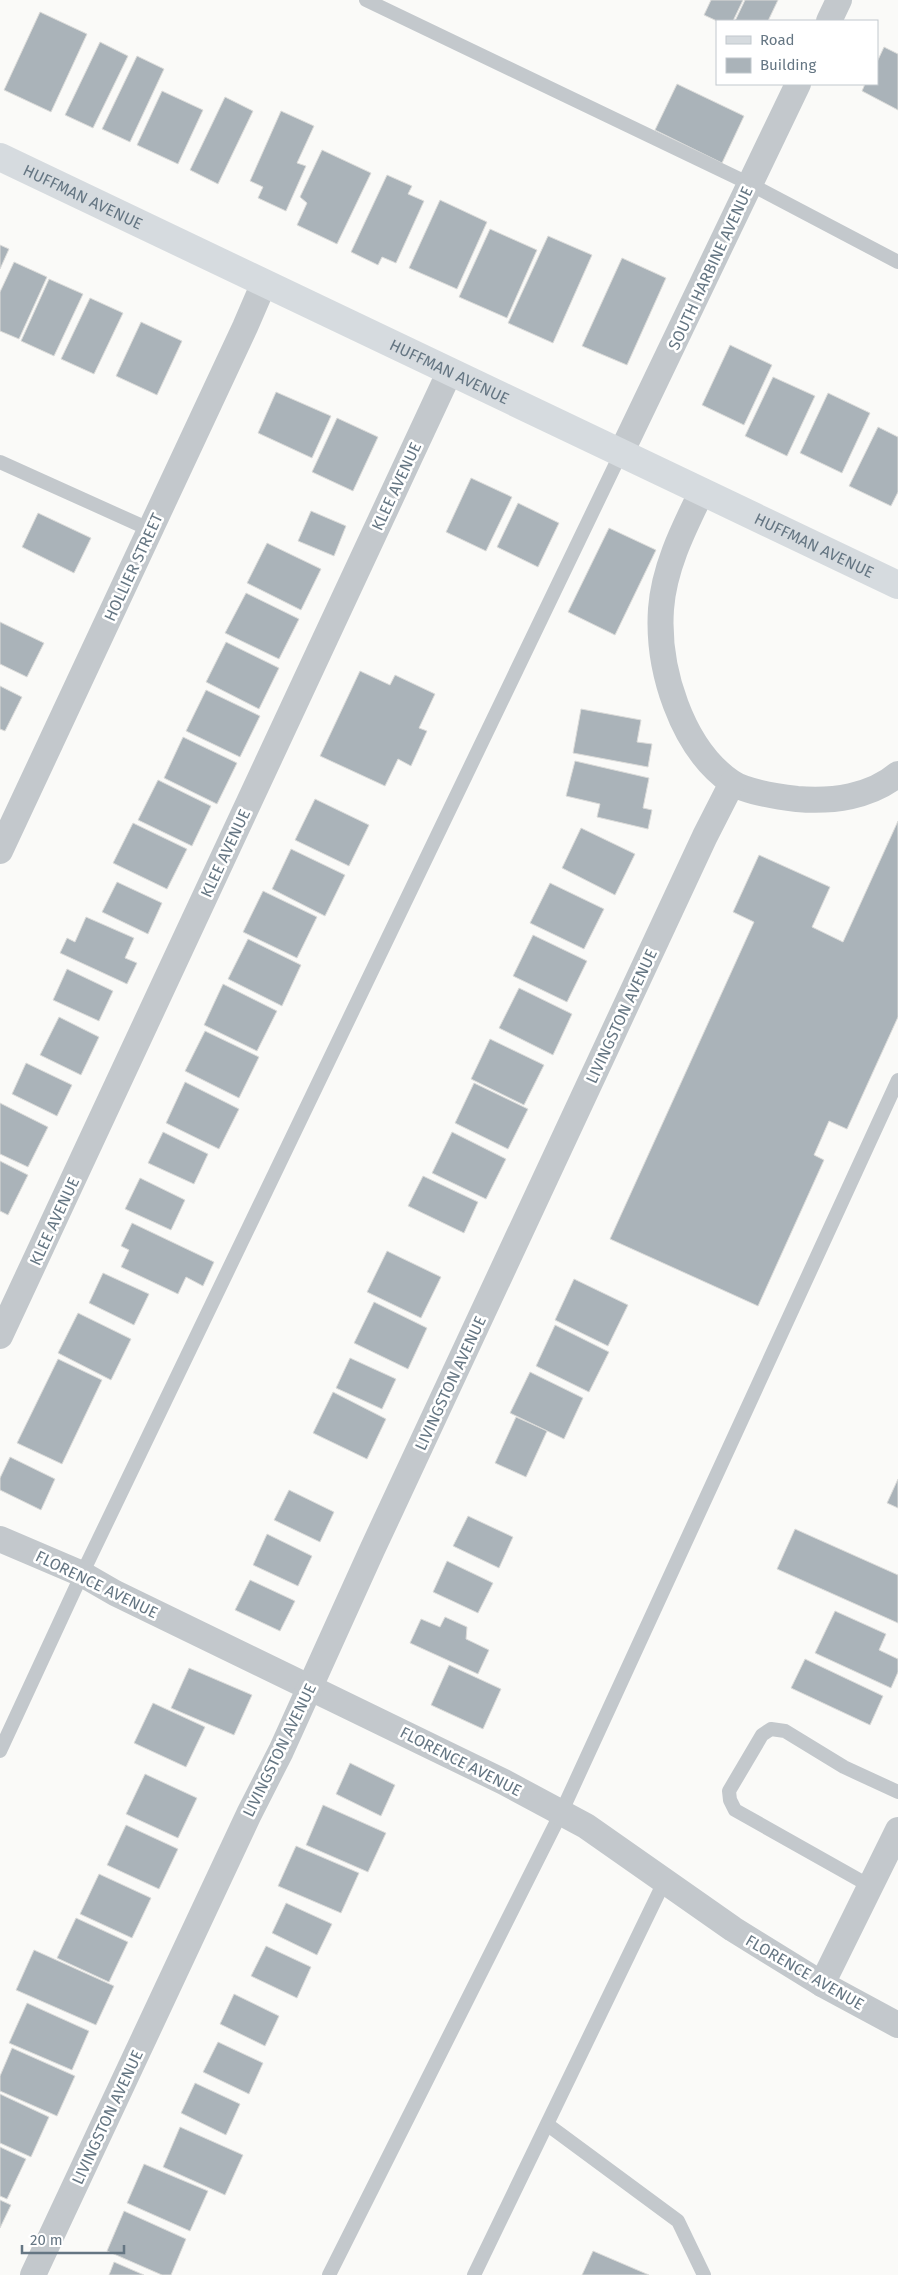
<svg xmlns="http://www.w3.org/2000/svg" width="898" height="2275" font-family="'Fira Sans',sans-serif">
<rect width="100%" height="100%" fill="#fafaf8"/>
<g fill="#aab3b9" stroke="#dcdcda">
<polygon points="711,0 743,0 733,21 717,21 704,15"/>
<polygon points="745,0 778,0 768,21 735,21"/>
<polygon points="40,12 87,34 51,112 4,90"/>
<polygon points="100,42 128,56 93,128 65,115"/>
<polygon points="884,47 898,54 898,110 862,91 865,84 877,84 877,62"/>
<polygon points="137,56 164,69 130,142 102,129"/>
<polygon points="677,84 744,116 722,163 655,130"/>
<polygon points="162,91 203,110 178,164 137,145"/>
<polygon points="225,97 253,111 218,184 190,170"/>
<polygon points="281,111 314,126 297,163 306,166 286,211 258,198 263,187 250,181"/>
<polygon points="322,150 371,173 337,244 297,225 307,203 300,197"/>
<polygon points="387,175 412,186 408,194 424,201 396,263 382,257 378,265 351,252"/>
<polygon points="440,200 487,222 457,289 409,268"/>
<polygon points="490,229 537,250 507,318 459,297"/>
<polygon points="548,236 592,255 553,343 508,323"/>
<polygon points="0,245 9,249 0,269"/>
<polygon points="622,258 666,278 627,365 582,346"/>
<polygon points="14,262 47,277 19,339 0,331 0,292"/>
<polygon points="49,279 83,294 54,356 21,341"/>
<polygon points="90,298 123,313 94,374 61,359"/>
<polygon points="141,322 182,341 157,395 116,376"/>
<polygon points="730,345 772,365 744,425 702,405"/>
<polygon points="773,377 815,396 787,456 745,436"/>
<polygon points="276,392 331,416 312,458 258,433"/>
<polygon points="828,393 870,413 842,473 800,453"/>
<polygon points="337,418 378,437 353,491 312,472"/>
<polygon points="878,427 898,437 898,492 891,506 849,486"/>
<polygon points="471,478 512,497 486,551 446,532"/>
<polygon points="518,503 559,523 538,567 497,547"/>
<polygon points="311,511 346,526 334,556 298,541"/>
<polygon points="38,513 91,538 74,573 22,547"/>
<polygon points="609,528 656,550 615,635 568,612"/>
<polygon points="267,543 321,569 301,610 247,583"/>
<polygon points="246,593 299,619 279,659 225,633"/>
<polygon points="0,622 44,643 27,677 0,664"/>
<polygon points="226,642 279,668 259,709 206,682"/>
<polygon points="360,671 390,685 395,675 435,694 419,728 427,731 411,766 398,759 385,786 320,756"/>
<polygon points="0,686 22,697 5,731 0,729"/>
<polygon points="206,690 260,716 240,757 186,731"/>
<polygon points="581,709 641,720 637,742 652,744 648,767 573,753"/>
<polygon points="183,737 237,763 217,804 164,778"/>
<polygon points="575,761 649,778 643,808 652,810 648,829 597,817 600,804 566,796"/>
<polygon points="158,780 211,806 192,846 138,820"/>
<polygon points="315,799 369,825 349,866 295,840"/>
<polygon points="898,821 898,1017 847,1129 829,1121 814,1155 824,1160 758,1306 610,1239 754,922 733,912 759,855 830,887 812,927 843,942"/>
<polygon points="133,823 187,849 167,889 113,863"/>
<polygon points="581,828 635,854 615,895 562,868"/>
<polygon points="291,849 345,875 325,916 272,889"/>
<polygon points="117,882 162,903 148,934 102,912"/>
<polygon points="550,883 604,909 584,949 530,923"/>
<polygon points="263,891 317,917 297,958 243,932"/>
<polygon points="86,917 134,938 125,958 137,963 127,984 60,953 67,938 75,942"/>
<polygon points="533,935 587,961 567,1002 513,976"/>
<polygon points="248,939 301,965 282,1006 228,979"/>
<polygon points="67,969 113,991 99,1021 53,1000"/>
<polygon points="223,984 277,1011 257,1051 204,1025"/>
<polygon points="519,988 572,1014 553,1055 499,1028"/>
<polygon points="59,1017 99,1037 81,1075 40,1055"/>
<polygon points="205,1031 259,1057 239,1098 185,1071"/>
<polygon points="490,1039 544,1065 524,1105 471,1079"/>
<polygon points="26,1063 72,1085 57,1116 12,1094"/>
<polygon points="185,1082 239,1109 219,1149 166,1123"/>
<polygon points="474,1083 528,1109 508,1149 455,1123"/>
<polygon points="0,1103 48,1127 28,1167 0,1154"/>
<polygon points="163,1132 208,1154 194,1184 148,1163"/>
<polygon points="452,1132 506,1159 486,1199 432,1173"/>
<polygon points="0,1161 28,1175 8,1215 0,1211"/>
<polygon points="423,1176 478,1202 464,1233 408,1206"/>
<polygon points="140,1178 185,1200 171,1230 125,1209"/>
<polygon points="132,1223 214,1262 203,1286 186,1277 178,1294 121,1267 129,1250 121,1246"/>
<polygon points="387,1251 441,1277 421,1318 367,1292"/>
<polygon points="103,1273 149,1294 134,1325 89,1303"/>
<polygon points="574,1279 628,1305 608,1346 555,1320"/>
<polygon points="374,1302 427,1328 408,1369 354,1343"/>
<polygon points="78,1313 131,1339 111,1380 58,1353"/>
<polygon points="555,1325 609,1352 589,1392 536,1366"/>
<polygon points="350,1358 396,1379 382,1409 336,1388"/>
<polygon points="58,1359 102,1380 62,1464 17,1443"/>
<polygon points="530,1372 583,1398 564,1439 510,1413"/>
<polygon points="333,1392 386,1419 367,1459 313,1433"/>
<polygon points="516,1417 547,1431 526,1477 495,1463"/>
<polygon points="10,1457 55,1479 41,1510 0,1490 0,1478"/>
<polygon points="898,1479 898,1508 887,1503"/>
<polygon points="289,1490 334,1512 320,1542 274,1520"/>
<polygon points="468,1516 513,1537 499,1568 453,1546"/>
<polygon points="795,1529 898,1575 898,1623 777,1569"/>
<polygon points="267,1534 312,1556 298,1586 253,1565"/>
<polygon points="447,1561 493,1583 478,1613 433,1592"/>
<polygon points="250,1580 295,1601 280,1631 235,1610"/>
<polygon points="835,1611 886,1634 879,1650 898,1659 898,1672 891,1688 815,1653"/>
<polygon points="445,1617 467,1627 466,1639 489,1650 478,1674 410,1643 421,1619 440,1627"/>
<polygon points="805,1659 883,1696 870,1725 791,1688"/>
<polygon points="449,1665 501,1689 483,1729 431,1705"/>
<polygon points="189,1668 252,1695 234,1735 171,1708"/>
<polygon points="153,1703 205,1727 186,1767 134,1743"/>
<polygon points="350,1763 395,1785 381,1816 336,1794"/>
<polygon points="145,1774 197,1798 178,1838 126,1814"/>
<polygon points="323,1805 386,1833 368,1872 306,1845"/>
<polygon points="126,1825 178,1849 159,1889 107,1865"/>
<polygon points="296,1846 359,1873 341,1913 278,1886"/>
<polygon points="99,1874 151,1898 132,1938 80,1914"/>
<polygon points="286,1903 332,1924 317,1955 272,1933"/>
<polygon points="76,1918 128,1942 109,1982 57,1958"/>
<polygon points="266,1946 311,1967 297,1998 251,1976"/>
<polygon points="34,1950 114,1986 96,2025 16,1990"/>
<polygon points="234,1994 279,2016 265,2046 220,2024"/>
<polygon points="27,2003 89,2031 72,2070 9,2043"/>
<polygon points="218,2042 263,2063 249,2094 203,2072"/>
<polygon points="12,2048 75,2076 57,2116 0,2091 0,2076"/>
<polygon points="195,2083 240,2104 226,2135 181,2113"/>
<polygon points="0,2094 49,2117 31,2157 0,2143"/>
<polygon points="180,2127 243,2155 225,2195 163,2167"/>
<polygon points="0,2147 26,2159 7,2199 0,2196"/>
<polygon points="144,2164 208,2191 190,2231 127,2203"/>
<polygon points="0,2200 11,2205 0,2228"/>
<polygon points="124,2211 186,2239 171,2275 162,2275 107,2251"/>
<polygon points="593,2251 649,2275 582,2275"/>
<polygon points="114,2262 144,2275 109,2275"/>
</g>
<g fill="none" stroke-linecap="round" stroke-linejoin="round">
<g stroke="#c3c8cc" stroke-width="14">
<polyline points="366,0 750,184 898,262"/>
<polyline points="0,462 151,530"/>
<polyline points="0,1751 82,1574 621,453"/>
<polyline points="870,1886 735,1810 730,1800 729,1791 762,1735 771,1729 785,1731 844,1767 898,1792"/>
<polyline points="548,2125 678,2221 704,2275"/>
<polyline points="329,2275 561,1813 898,1080"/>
<polyline points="474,2275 664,1882"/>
</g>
<g stroke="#c3c8cc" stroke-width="26">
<polyline points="829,21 839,0"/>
<polyline points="621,453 798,84"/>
<path d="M 702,491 C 684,528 664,567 661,609 C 657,668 681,747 731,782 C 745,792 781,797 797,799 C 832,802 871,797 898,774"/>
<polyline points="0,851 245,327 264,283"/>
<polyline points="0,1336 450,371"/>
<polyline points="0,1539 82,1574 115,1593 504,1782 586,1826 733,1929 822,1984 898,2025"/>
<polyline points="822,1984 898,1830"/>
<polyline points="33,2275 249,1814 281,1751 372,1550 705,836 732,783"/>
</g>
<path stroke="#d6dbdf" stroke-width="28" id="s1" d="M 0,157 L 898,585"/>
</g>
<g text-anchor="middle" stroke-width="5" stroke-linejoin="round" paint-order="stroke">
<g font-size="16" fill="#657683" stroke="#fff">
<text dy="6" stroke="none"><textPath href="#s1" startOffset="92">HUFFMAN AVENUE</textPath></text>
<text transform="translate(710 268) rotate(-65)" y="6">SOUTH HARBINE AVENUE</text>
<text dy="6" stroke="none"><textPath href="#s1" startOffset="498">HUFFMAN AVENUE</textPath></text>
<text transform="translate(396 486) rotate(-65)" y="6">KLEE AVENUE</text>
<text dy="6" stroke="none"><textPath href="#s1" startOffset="902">HUFFMAN AVENUE</textPath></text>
<text transform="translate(133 567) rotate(-65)" y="6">HOLLIER STREET</text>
<text transform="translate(225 853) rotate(-65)" y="6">KLEE AVENUE</text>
<text transform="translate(621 1016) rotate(-65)" y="6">LIVINGSTON AVENUE</text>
<text transform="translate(54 1221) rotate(-65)" y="6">KLEE AVENUE</text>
<text transform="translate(450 1383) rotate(-65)" y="6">LIVINGSTON AVENUE</text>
<text transform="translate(97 1584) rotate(26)" y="6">FLORENCE AVENUE</text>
<text transform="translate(279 1750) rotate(-64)" y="6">LIVINGSTON AVENUE</text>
<text transform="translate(461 1761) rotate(27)" y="6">FLORENCE AVENUE</text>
<text transform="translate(805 1972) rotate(30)" y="6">FLORENCE AVENUE</text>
<text transform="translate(107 2117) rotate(-65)" y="6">LIVINGSTON AVENUE</text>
</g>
</g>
<rect x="716" y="20" width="162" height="65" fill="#ffffff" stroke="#c1c8cd"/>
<rect x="726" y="36" width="25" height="8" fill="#d6dbdf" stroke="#c1c8cd"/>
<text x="760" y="45" font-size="15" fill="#657683">Road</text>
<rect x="726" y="58" width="25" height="15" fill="#aab3b9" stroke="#c1c8cd"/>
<text x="760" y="70" font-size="15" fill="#657683">Building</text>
<path d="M22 2245v8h102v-8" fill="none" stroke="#657683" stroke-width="2.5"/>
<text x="30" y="2245" font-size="15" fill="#657683" stroke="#ffffff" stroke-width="4" paint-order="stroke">20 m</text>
</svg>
